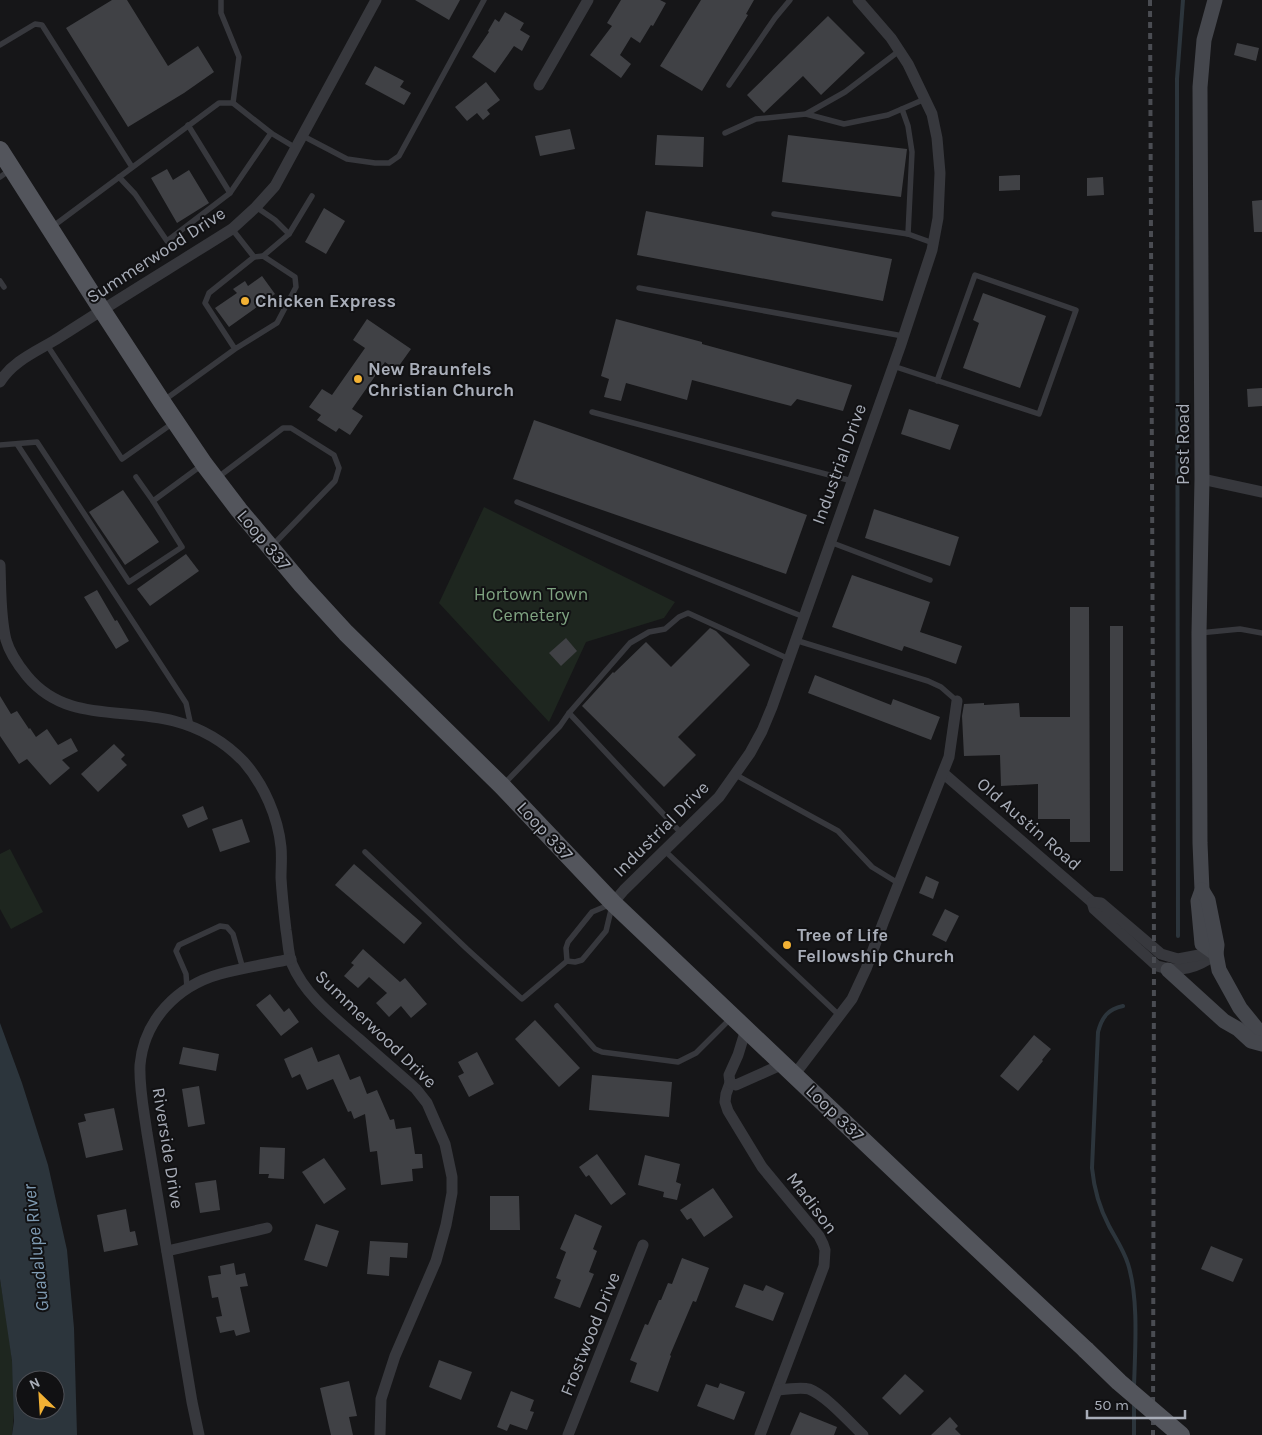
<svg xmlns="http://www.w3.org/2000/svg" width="1262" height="1435" font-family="Karla,sans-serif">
<rect width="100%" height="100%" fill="#161618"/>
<g fill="#1e261f">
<polygon points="484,507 675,602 664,618 586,642 549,722 439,603"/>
<polygon points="10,849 43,912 11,929 0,909 0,854"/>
<path d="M 0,1279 C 8,1330 19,1383 12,1435 L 0,1435 Z"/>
</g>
<path fill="#2c353c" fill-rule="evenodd" d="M 0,1023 L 22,1083 L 48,1165 L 67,1250 L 74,1328 L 77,1435 L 12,1435 L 14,1421 L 12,1361 L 0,1279 ZM 25,1380 L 55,1380 L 55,1410 L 25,1410 Z"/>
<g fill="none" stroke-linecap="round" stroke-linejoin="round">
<g stroke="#2c353c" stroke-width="4">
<polyline points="1178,936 1177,79 1183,0"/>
<path d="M 1123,1006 C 1108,1009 1102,1017 1098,1032 L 1092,1168 C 1094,1189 1099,1207 1109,1226 C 1116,1239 1124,1251 1128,1264 C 1139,1299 1135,1350 1134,1387"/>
<polyline points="1134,1435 1134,1401"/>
</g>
</g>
<g fill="#404145">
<polygon points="112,0 127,0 168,66 198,46 214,72 184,93 128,127 66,28"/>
<polygon points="415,0 460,0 449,20"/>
<polygon points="621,0 660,0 666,3 653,26 651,25 640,43 631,37 620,55 631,64 621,78 590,55 612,26 607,23"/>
<polygon points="701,0 754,0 746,14 748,15 702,91 660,66"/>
<polygon points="505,12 524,23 520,30 530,36 522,51 514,46 495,73 472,57 489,32 488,31 495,19 499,22"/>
<polygon points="828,16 865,53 821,95 803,76 764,113 747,95"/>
<polygon points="1237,43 1259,48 1256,61 1234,55"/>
<polygon points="375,66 404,81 400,87 411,93 404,105 365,84"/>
<polygon points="486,82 500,100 487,110 490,114 483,120 477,113 467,121 455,107"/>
<polygon points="570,129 575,149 540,156 535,136"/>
<polygon points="657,135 704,137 703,167 655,165"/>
<polygon points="788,135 907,149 901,197 782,182"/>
<polygon points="167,169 173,180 189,170 209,203 177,223 151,178"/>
<polygon points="1020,175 1020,190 999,191 999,176"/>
<polygon points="1103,177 1104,195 1087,196 1087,178"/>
<polygon points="1262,200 1262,232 1254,232 1252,201"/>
<polygon points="324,208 345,221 326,254 305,242"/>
<polygon points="646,211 892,259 883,301 637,255"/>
<polygon points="262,276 275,294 229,327 215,308 237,293 233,289 245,281 248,286"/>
<polygon points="983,293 1046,316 1020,388 963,368 979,323 973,320"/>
<polygon points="367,319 411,349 396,370 385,362 352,409 363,416 350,435 339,428 336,432 317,420 321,415 309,407 322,389 332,395 365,348 353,340"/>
<polygon points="616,319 702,342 702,344 852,385 843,411 797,399 791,406 692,380 687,400 626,383 621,401 604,397 609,379 601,376"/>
<polygon points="1262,388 1262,406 1248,407 1247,389"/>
<polygon points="909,409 959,425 950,450 901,434"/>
<polygon points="534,420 807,515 786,574 513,479"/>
<polygon points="123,490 159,542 125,565 89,512"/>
<polygon points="874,509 959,537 950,566 865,538"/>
<polygon points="186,554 199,571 150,606 137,589"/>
<polygon points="852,575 930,602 920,632 962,646 956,664 904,646 902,651 832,627"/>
<polygon points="97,590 115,621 117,620 129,641 116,649 84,597"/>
<polygon points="1070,607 1089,607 1090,842 1070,842 1070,819 1038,819 1038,784 1001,786 1000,755 964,756 962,716 964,704 984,703 984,705 1019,703 1020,717 1070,717"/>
<rect x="1110" y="626" width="13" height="245"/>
<polygon points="710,628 716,631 750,665 678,737 696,755 664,787 582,706 613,672 614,673 646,642 671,667"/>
<polygon points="566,638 577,651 561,666 549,653"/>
<polygon points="815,675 891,705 893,699 940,717 931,740 808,693"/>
<polygon points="0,696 11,714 17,711 29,729 30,728 36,737 47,729 58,745 71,738 78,751 62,760 70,768 50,785 27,759 19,764 0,736"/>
<polygon points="114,744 125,755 121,759 127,765 98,792 81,774"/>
<polygon points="203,806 208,819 188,828 182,815"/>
<polygon points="242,819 250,842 220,852 212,829"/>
<polygon points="354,864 422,923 404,944 335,885"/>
<polygon points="926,876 939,882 933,899 919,893"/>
<polygon points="945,909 959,916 946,942 932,935"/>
<polygon points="363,949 400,982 405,978 427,1004 411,1018 401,1006 389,1017 376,1003 387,993 369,977 358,988 344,976 354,965 351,963"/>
<polygon points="270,994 284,1012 289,1008 299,1022 281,1036 256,1005"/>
<polygon points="535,1020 580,1068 559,1087 515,1039"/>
<polygon points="1034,1035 1051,1049 1042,1060 1043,1061 1018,1091 1000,1076"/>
<polygon points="183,1047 219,1054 216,1071 179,1064"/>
<polygon points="312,1047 318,1062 339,1054 350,1080 360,1076 367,1094 377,1090 390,1120 394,1119 396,1129 411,1127 415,1154 422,1154 423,1168 412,1169 413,1181 381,1185 377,1151 370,1152 365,1114 354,1119 351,1111 348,1112 333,1079 307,1090 300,1074 292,1078 284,1059"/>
<polygon points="477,1052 494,1084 469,1097 458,1076 464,1073 458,1062"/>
<polygon points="592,1075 672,1082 669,1117 589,1110"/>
<polygon points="199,1086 205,1124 188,1127 182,1089"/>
<polygon points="114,1108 123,1150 86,1158 78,1123 86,1121 84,1114"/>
<polygon points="260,1147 285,1148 284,1179 268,1178 269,1174 259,1174"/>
<polygon points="597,1154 626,1194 611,1205 589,1175 586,1177 579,1167"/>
<polygon points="645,1155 680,1164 676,1182 681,1184 677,1200 663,1197 664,1192 638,1185"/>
<polygon points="324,1158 346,1189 324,1204 302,1172"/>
<polygon points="216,1180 220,1210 200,1213 195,1183"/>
<polygon points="713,1188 733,1217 704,1237 691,1218 687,1220 680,1210"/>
<polygon points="490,1196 519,1196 520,1230 490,1230"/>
<polygon points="126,1209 130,1232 135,1231 138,1245 104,1252 97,1215"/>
<polygon points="575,1214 602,1226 593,1249 597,1251 589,1272 594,1274 580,1308 554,1298 561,1280 556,1278 566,1252 560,1249"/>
<polygon points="316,1224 339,1231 327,1267 304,1260"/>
<polygon points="370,1241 408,1243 407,1258 390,1257 389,1276 367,1274"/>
<polygon points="1211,1246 1243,1259 1233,1282 1201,1269"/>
<polygon points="682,1258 709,1268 696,1302 693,1301 670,1355 671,1356 658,1392 630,1382 637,1363 630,1360 645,1324 648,1325 659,1300 661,1300 668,1283 672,1284"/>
<polygon points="234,1263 236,1275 245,1273 248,1286 240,1287 250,1332 236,1336 234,1330 220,1333 216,1317 222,1316 218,1297 212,1298 208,1276 221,1274 220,1266"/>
<polygon points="744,1284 763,1291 766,1285 784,1293 773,1321 735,1307"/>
<polygon points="439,1360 472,1372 461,1400 429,1387"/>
<polygon points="905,1374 924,1391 900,1415 882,1398"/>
<polygon points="349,1381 357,1416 349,1417 353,1435 331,1435 320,1388"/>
<polygon points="720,1383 745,1392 734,1420 697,1406 706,1384 718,1388"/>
<polygon points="511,1391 534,1400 530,1411 534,1412 527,1430 510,1424 507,1431 497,1427"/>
<polygon points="800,1412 837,1427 834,1435 790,1435"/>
<polygon points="950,1417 958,1426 955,1429 961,1435 931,1435"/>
</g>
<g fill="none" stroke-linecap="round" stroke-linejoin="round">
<g stroke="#37383d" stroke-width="5.5">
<polyline points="221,0 221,13 239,57 233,103"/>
<polyline points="0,45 35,24 42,25 132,167"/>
<polyline points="729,85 775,18 790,0"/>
<polyline points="902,109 908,126 912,152 908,234"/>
<polyline points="806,114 844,124 888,115 925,99"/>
<polyline points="188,125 230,193"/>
<polyline points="725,133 756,119 806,114 845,92 899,51"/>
<polyline points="303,136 347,159 375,163 389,163 399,156 484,0"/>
<polyline points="0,177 10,170"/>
<polyline points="119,177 135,194 167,241 230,193 271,133"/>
<polyline points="256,207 275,220 289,234"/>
<polyline points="774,214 908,234 933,243"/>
<polyline points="52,227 219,103 233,103 271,133 296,148"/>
<polyline points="232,229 254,257"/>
<polyline points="263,256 289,234 312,196"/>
<polyline points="0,281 4,287"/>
<polyline points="639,288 903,336"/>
<polyline points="47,345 122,459 173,423"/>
<polyline points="893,366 1039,414 1076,310 975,275 937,381"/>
<polyline points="163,401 235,349 277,323 296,287 295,277 263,256 254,257 209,293 205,303 235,349"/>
<polyline points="592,412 852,481"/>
<polyline points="17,444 186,703 191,726"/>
<polyline points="0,445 37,442 129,582 182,547 153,501"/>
<polyline points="136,477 153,501 202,465"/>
<polyline points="217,478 283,428 291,428 334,455 339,468 335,481 271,547"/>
<polyline points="517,502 804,617"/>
<polyline points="830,542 930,580"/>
<polyline points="1199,633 1240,629 1262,633"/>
<polyline points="795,640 928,681 941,687 957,701"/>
<polyline points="569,713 682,834"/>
<polyline points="736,775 838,831 872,867 898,883"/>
<polyline points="503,785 560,726 569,713 630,643 649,632 665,629 679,617 688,613 789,659"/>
<polyline points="665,851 840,1016"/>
<polyline points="365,852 467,949 522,999 567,961 575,962 582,960 606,931 612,906"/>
<polyline points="567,961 566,948 568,942 592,912 611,904"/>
<polyline points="187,988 186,974 176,951 179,945 220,926 227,927 233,934 243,969"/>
<polyline points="557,1006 595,1049 602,1052 678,1062 696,1053 732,1017"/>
</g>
<g stroke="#37383d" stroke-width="11">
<polyline points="539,85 588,0"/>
<path d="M 0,382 C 13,360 40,350 60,337 C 117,300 175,265 232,229 L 256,207 L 275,186 L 376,0"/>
<polyline points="1202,479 1262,492"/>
<path d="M 0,565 C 1,589 0,616 6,640 C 10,654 18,665 27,676 C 66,723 121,707 174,721 C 201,728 225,742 244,762 C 264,785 278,817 281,847 C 282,857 281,868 281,878 C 282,895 284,913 286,930 C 288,941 288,954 292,964 C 305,995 334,1017 359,1039 C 378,1056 397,1072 416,1089 L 427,1103 L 445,1144 L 452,1177 L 452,1193 L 446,1225 L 436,1261 L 395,1356 L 381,1399 L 380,1435"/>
<path d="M 943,773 L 1092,902 L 1094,909 L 1157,966 C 1180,973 1197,968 1216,954"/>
<polyline points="1092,902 1101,903 1161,954 1178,959 1199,955 1215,955"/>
<polyline points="613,903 624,890 719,797 750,753 762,731 772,707 900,347 932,250 938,218 940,173 937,138 932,114 908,64 891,38 858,0"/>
<polyline points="746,1029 738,1055 729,1075 730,1083 726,1094 725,1102 728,1111 762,1167 819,1236 823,1244 825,1250 824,1266 760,1435"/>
<polyline points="795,1074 852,999 866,969 883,923 949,757 957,701"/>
<polyline points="730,1083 736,1085 783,1064"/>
<polyline points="167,1251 267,1228"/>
<path d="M 778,1390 C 786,1389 802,1387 809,1389 C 827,1396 849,1422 863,1435"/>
<path d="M 199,1435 L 192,1402 L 147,1133 C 144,1111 139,1088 140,1065 C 144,1020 177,986 220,974 C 243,968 267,964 291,959"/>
<polyline points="568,1435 643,1245"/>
</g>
<g stroke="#45474d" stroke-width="15">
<polyline points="1215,0 1204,40 1200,87 1202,479 1199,633 1200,843 1202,890 1198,901 1202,944 1216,954"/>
<polyline points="1202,890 1208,900 1217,945 1216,954 1219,970 1240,1008 1262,1035"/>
<polyline points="1168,970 1224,1021 1238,1029 1251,1041 1262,1044"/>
</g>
<polyline stroke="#53555c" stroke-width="18" points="0,150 102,310 162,402 204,464 239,510 302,585 346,633 502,786 613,903 929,1203 1086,1350"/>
<polyline stroke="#4a4c52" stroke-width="4" stroke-dasharray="6 5" stroke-linecap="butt" points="1150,0 1154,949 1153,1435"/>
<polyline stroke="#53555c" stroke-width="18" points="1086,1350 1119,1382 1181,1435"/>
</g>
<g fill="#f2b134" stroke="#111113" stroke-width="2">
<circle cx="245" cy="301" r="5"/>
<circle cx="358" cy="379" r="5"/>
<circle cx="787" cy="945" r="5"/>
</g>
<g text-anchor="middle" stroke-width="4" stroke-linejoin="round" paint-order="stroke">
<g font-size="18" fill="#a8adb8" stroke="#111113">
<text transform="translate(156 255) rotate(-33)" y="6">Summerwood Drive</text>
<text transform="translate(1183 444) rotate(-90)" y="6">Post Road</text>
<text transform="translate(839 464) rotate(-70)" y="6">Industrial Drive</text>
<text transform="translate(264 540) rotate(50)" y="6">Loop 337</text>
<text transform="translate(1029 824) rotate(41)" y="6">Old Austin Road</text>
<text transform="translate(661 829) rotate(-45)" y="6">Industrial Drive</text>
<text transform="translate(545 831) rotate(47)" y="6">Loop 337</text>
<text transform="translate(376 1029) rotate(44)" y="6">Summerwood Drive</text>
<text transform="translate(835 1113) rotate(44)" y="6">Loop 337</text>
<text transform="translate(168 1148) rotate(81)" y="6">Riverside Drive</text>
<text transform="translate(812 1203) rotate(53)" y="6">Madison</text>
<text transform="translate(590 1334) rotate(-68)" y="6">Frostwood Drive</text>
</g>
<g font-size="18" font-weight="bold" fill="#a8adb8" stroke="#111113" text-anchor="start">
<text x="255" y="307">Chicken Express</text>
<text x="368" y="375">New Braunfels<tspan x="368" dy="21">Christian Church</tspan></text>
<text x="797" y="941">Tree of Life<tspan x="797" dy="21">Fellowship Church</tspan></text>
</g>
<g font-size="18" fill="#7fa381" stroke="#111113">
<text x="531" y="600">Hortown Town<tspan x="531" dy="21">Cemetery</tspan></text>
</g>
<g font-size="19" font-style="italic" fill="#7f9bb3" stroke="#111113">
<text transform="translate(35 1248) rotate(-96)" y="7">Guadalupe River</text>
</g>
</g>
<g transform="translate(40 1395) rotate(335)"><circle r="24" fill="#111113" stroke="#4d4f55"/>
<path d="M0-4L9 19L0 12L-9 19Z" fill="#f2b134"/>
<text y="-8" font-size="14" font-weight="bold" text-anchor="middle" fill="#a8adb8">N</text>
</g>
<path d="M1087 1410v8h98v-8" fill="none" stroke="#a8adb8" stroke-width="2.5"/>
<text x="1094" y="1410" font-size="15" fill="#a8adb8" stroke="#111113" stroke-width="4" paint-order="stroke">50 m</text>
</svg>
